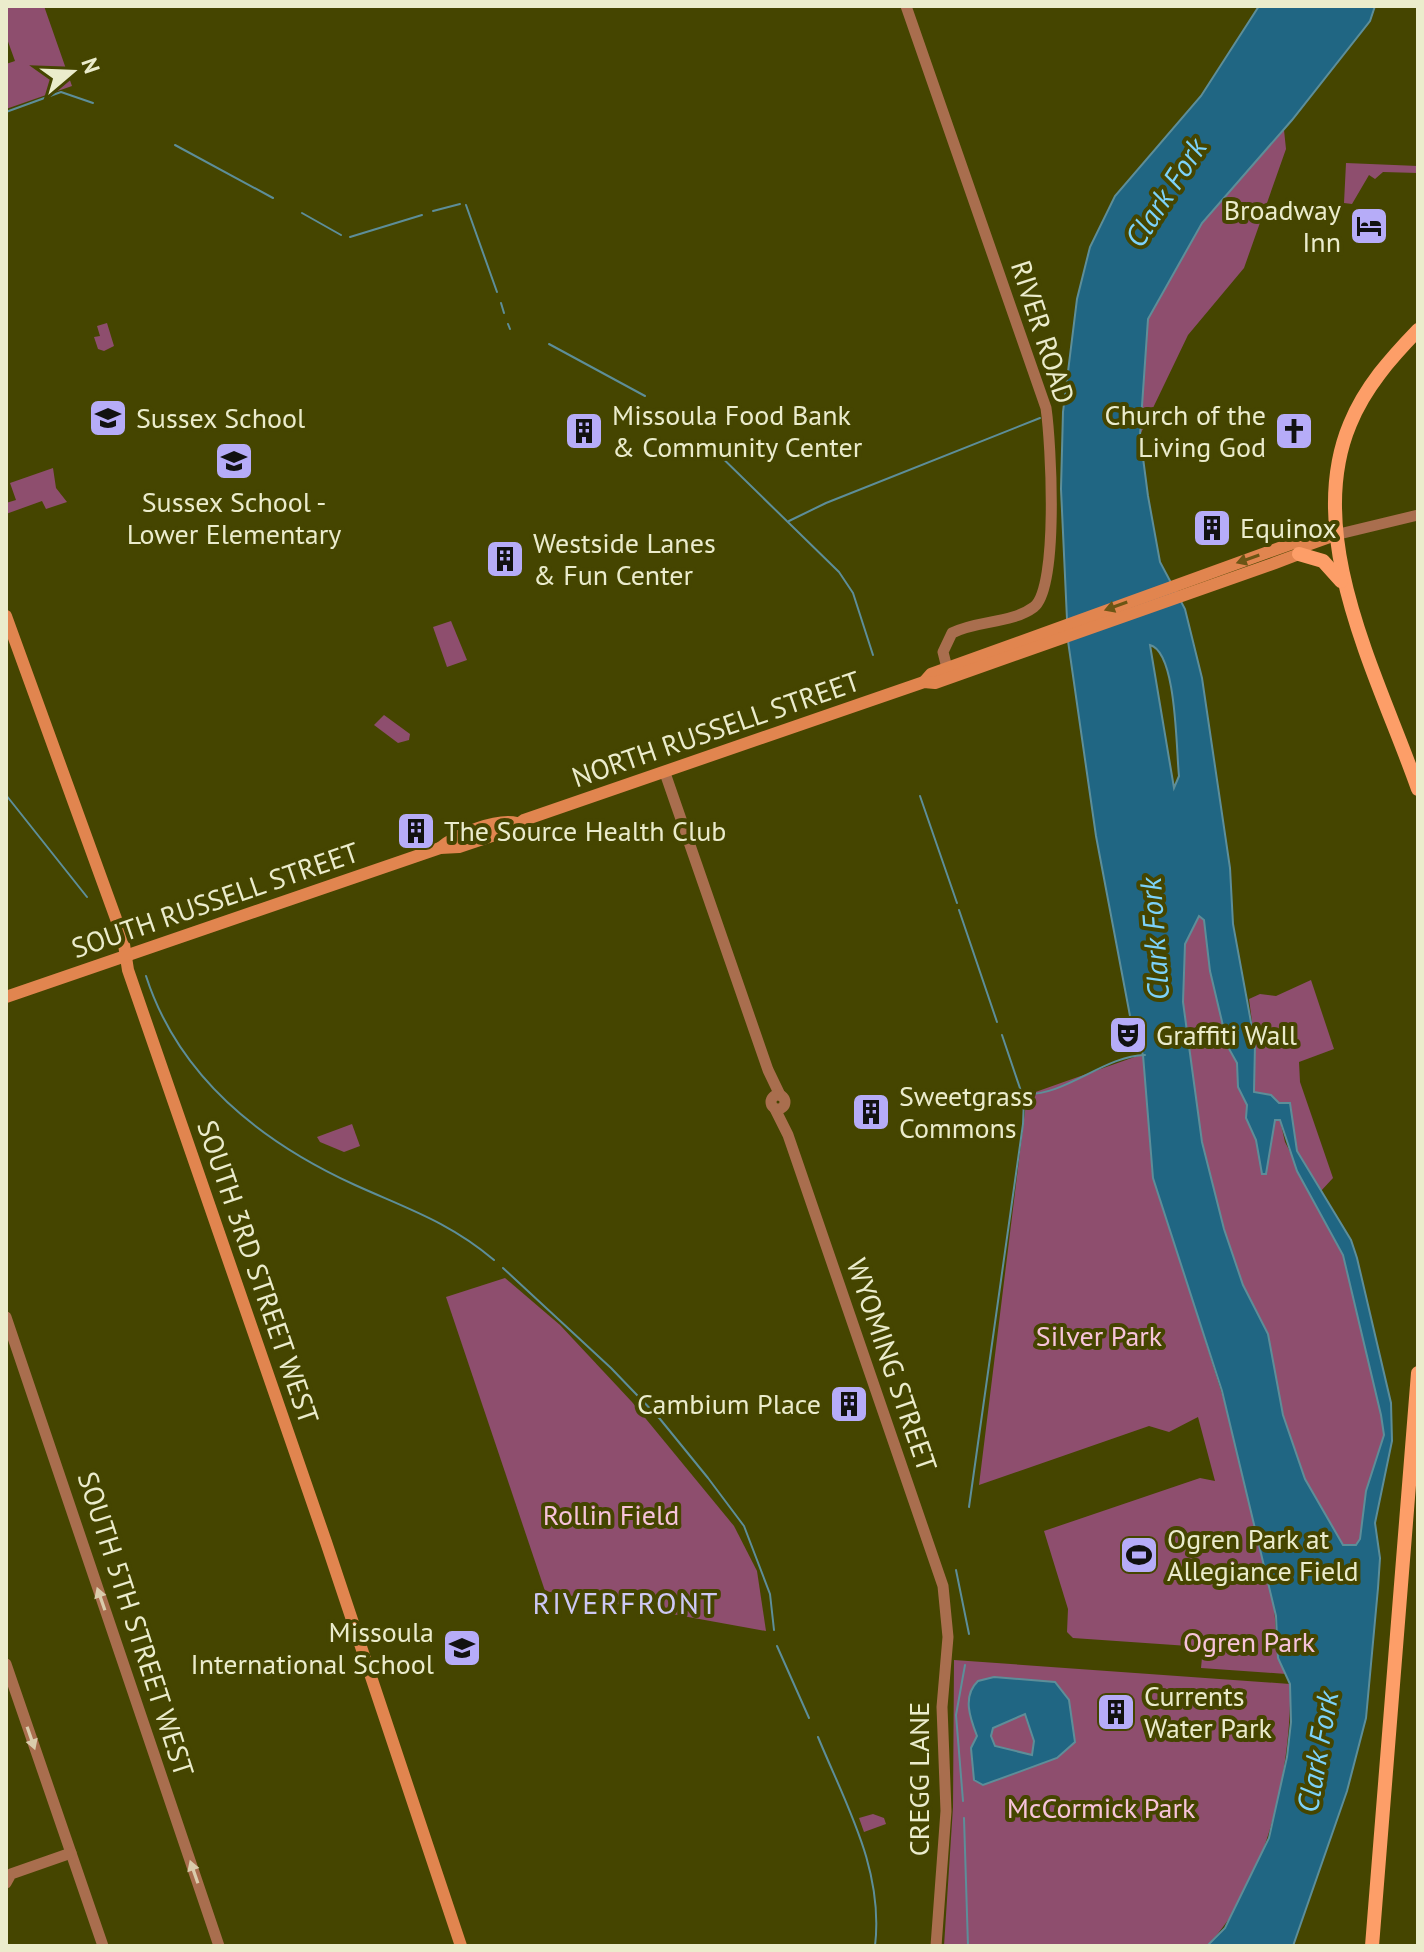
<svg xmlns="http://www.w3.org/2000/svg" width="1424" height="1952" font-family="'PT Sans',sans-serif">
<rect width="100%" height="100%" fill="#454500"/>
<g fill="#8e4e6e">
<polygon points="6,6 44,6 72,86 6,109 6,64 15,61 6,36"/>
<polygon points="1284,130 1286,149 1244,268 1188,335 1140,435 1148,319 1202,223"/>
<polygon points="1346,163 1418,166 1418,173 1383,172 1375,179 1369,175 1352,204 1344,203"/>
<polygon points="107,323 114,346 104,351 98,349 94,337 100,336 97,326"/>
<polygon points="53,468 56,488 67,502 46,509 42,501 6,514 6,503 16,500 10,483"/>
<polygon points="451,621 467,660 447,667 433,627"/>
<polygon points="384,715 410,734 409,740 398,743 374,725"/>
<polygon points="1199,915 1204,920 1210,971 1228,1046 1237,1063 1238,1087 1247,1105 1246,1118 1256,1140 1262,1173 1266,1174 1275,1120 1280,1120 1285,1142 1343,1255 1381,1415 1384,1435 1366,1491 1360,1539 1356,1545 1343,1545 1305,1479 1283,1415 1268,1334 1243,1285 1224,1229 1202,1142 1183,1002 1185,944"/>
<polygon points="1311,980 1334,1049 1299,1062 1300,1082 1333,1178 1320,1192 1297,1151 1290,1103 1279,1103 1271,1095 1254,1092 1255,1044 1249,999 1260,994 1276,996"/>
<polygon points="1143,1054 1152,1171 1227,1410 1274,1606 1278,1658 1286,1674 1201,1668 1203,1647 1073,1638 1067,1632 1068,1609 1044,1531 1200,1478 1215,1481 1198,1417 1169,1432 1149,1426 979,1485 1027,1095"/>
<polygon points="352,1124 360,1146 344,1152 320,1142 317,1137"/>
<polygon points="505,1278 560,1325 632,1402 734,1526 757,1571 766,1631 545,1591 446,1297"/>
<path d="M 954,1660 L 1290,1684 C 1292,1767 1267,1884 1207,1946 L 944,1946 L 953,1807 Z"/>
<polygon points="873,1814 884,1818 886,1824 864,1832 859,1818"/>
</g>
<g fill="#206683" stroke="#5d8e99" stroke-width="2" fill-rule="evenodd">
<path d="M 1259,6 L 1375,6 L 1370,21 L 1292,120 L 1202,223 L 1148,319 L 1140,435 L 1148,496 L 1160,562 L 1185,609 L 1202,678 L 1230,868 L 1233,924 L 1255,1044 L 1254,1092 L 1271,1095 L 1279,1103 L 1290,1103 L 1297,1151 L 1351,1240 L 1357,1258 L 1391,1403 L 1392,1441 L 1375,1523 L 1380,1558 L 1378,1588 L 1366,1718 L 1347,1791 L 1293,1946 L 1207,1946 L 1225,1928 L 1269,1838 L 1287,1757 L 1291,1722 L 1290,1684 L 1278,1658 L 1276,1616 L 1222,1391 L 1153,1178 L 1143,1055 L 1130,1016 L 1096,836 L 1068,641 L 1061,489 L 1063,412 L 1077,299 L 1090,247 L 1115,196 L 1201,96 ZM 1150,645 C 1177,652 1176,750 1179,776 L 1174,788 ZM 1199,916 L 1204,920 L 1210,971 L 1228,1047 L 1237,1063 L 1238,1087 L 1247,1105 L 1246,1118 L 1256,1140 L 1262,1174 L 1266,1174 L 1275,1120 L 1280,1120 L 1297,1171 L 1343,1255 L 1381,1415 L 1384,1435 L 1366,1491 L 1360,1539 L 1356,1545 L 1343,1545 L 1305,1479 L 1283,1415 L 1268,1334 L 1243,1285 L 1224,1229 L 1202,1142 L 1183,1002 L 1185,944 Z"/>
<path d="M 994,1677 L 1055,1682 L 1069,1700 L 1075,1742 L 1057,1758 L 983,1785 L 974,1780 L 971,1748 L 977,1736 C 970,1718 962,1696 978,1681 ZM 1025,1714 L 1034,1741 L 1032,1755 L 995,1746 L 991,1736 L 993,1728 Z"/>
</g>
<g fill="none" stroke-linecap="round" stroke-linejoin="round">
<g stroke="#5d8e99" stroke-width="2">
<polyline points="6,112 61,92 93,103"/>
<polyline points="175,145 273,198"/>
<polyline points="466,205 497,292"/>
<polyline points="433,211 460,204"/>
<polyline points="302,213 341,235"/>
<polyline points="350,237 422,215"/>
<polyline points="501,303 504,313"/>
<polyline points="508,324 510,329"/>
<polyline points="549,344 645,396"/>
<polyline points="706,442 839,572 853,593 873,655"/>
<polyline points="789,521 826,503 1040,418"/>
<polyline points="6,795 87,897"/>
<polyline points="920,796 957,903"/>
<polyline points="959,910 997,1022"/>
<path d="M 146,976 C 179,1078 261,1142 355,1185 C 408,1209 449,1222 494,1260"/>
<path d="M 1023,1094 C 1065,1097 1103,1056 1145,1055"/>
<polyline points="503,1268 611,1368 660,1419 708,1478 744,1526 770,1594 774,1630"/>
<polyline points="969,1507 1023,1124 1024,1100 1002,1035"/>
<polyline points="956,1570 969,1634"/>
<polyline points="777,1646 809,1718"/>
<path d="M 818,1737 C 846,1805 884,1870 875,1946"/>
<polyline points="963,1801 956,1715 965,1665"/>
<polyline points="964,1818 968,1946"/>
</g>
<g stroke="#a96e4e" stroke-width="11">
<path d="M 906,6 L 1046,408 C 1051,443 1059,587 1034,607 C 1011,624 977,620 952,633 L 943,652 L 947,668"/>
<polyline points="1335,535 1418,515"/>
<polyline points="665,773 768,1070 780,1095"/>
<circle cx="778" cy="1102" r="7"/>
<polyline points="775,1109 788,1135 943,1586 948,1637 942,1707 946,1811 936,1946"/>
<polyline points="6,1317 219,1946"/>
<polyline points="6,1664 103,1946"/>
<polyline points="6,1883 11,1874 71,1853"/>
</g>
<g stroke="#e1854f" stroke-width="12">
<polyline points="6,616 123,938 128,970 326,1542 461,1946"/>
<polyline points="924,682 931,674 1296,542 1307,545 1335,535"/>
<path d="M 440,848 C 456,834 497,818 517,823"/>
<polyline points="6,997 440,848 459,847 510,830 524,820 924,682 935,683 1275,563 1299,554 1307,545"/>
</g>
<g stroke="#fd9e68" stroke-width="14">
<path d="M 1418,330 C 1391,358 1365,387 1350,424 C 1302,538 1380,680 1418,789"/>
<polyline points="1299,554 1323,561 1341,581"/>
<polyline points="1372,1946 1418,1373"/>
</g>
</g>
<defs><path id="oneway-solid" d="M-6-.8H1V-3.2L6.5 0L1 3.2V.8H-6Z" transform="scale(2)"/></defs>
<g fill="#6c5514">
<use href="#oneway-solid" transform="translate(1248 559) rotate(161)"/>
<use href="#oneway-solid" transform="translate(1116 606) rotate(160)"/>
</g>
<g fill="#daccac">
<use href="#oneway-solid" transform="translate(101 1599) rotate(-109)"/>
<use href="#oneway-solid" transform="translate(31 1738) rotate(71)"/>
<use href="#oneway-solid" transform="translate(194 1872) rotate(-109)"/>
</g>
<defs>
<g id="hotel-square" transform="scale(2)"><rect x="-9" y="-9" width="18" height="18" rx="4" fill="#b6acf8" stroke="#454500"/><path d="M-6-4.5h1.5V1H6V5H4.5V3h-9V5H-6ZM-4 0a1.8 1.8 0 1 1 3.6 0ZM.5 0V-2.5h3Q6-2.5 6 0Z" fill="#111"/></g>
<g id="school-square" transform="scale(2)"><rect x="-9" y="-9" width="18" height="18" rx="4" fill="#b6acf8" stroke="#454500"/><path d="M0-5L7-2L0 1L-7-2ZM-4 1L0 2.5L4 1V4Q0 6-4 4Z" fill="#111"/></g>
<g id="building-square" transform="scale(2)"><rect x="-9" y="-9" width="18" height="18" rx="4" fill="#b6acf8" stroke="#454500"/><path d="M-4-6H4V6H1V3H-1V6H-4ZM-2.5-4.3h1.7v1.8h-1.7ZM.8-4.3h1.7v1.8H.8ZM-2.5-1h1.7V.8h-1.7ZM.8-1h1.7V.8H.8Z" fill="#111"/></g>
<g id="church-square" transform="scale(2)"><rect x="-9" y="-9" width="18" height="18" rx="4" fill="#b6acf8" stroke="#454500"/><path d="M-1.2-6h2.4v3.5h3.3v2.4h-3.3V6h-2.4V-.1h-3.3v-2.4h3.3Z" fill="#111"/></g>
<g id="theatre-square" transform="scale(2)"><rect x="-9" y="-9" width="18" height="18" rx="4" fill="#b6acf8" stroke="#454500"/><path d="M-5-5.5Q0-4 5-5.5V0Q5 5 0 6Q-5 5-5 0ZM-3.3-2.5H-1v1.5H-3.3ZM1-2.5H3.3v1.5H1ZM-2.8 1Q0 5.5 2.8 1Z" fill="#111"/></g>
<g id="stadium-square" transform="scale(2)"><rect x="-9" y="-9" width="18" height="18" rx="4" fill="#b6acf8" stroke="#454500"/><path d="M0-5a6.5 5 0 1 0 0 10a6.5 5 0 1 0 0-10ZM-3.5-1.8h7v3.6h-7Z" fill="#111"/></g>
</defs>
<g fill-rule="evenodd">
<use href="#hotel-square" x="1369" y="226"/>
<use href="#school-square" x="108" y="418"/>
<use href="#building-square" x="584" y="431"/>
<use href="#church-square" x="1294" y="431"/>
<use href="#school-square" x="234" y="461"/>
<use href="#building-square" x="1212" y="528"/>
<use href="#building-square" x="505" y="559"/>
<use href="#building-square" x="416" y="831"/>
<use href="#theatre-square" x="1128" y="1035"/>
<use href="#building-square" x="871" y="1112"/>
<use href="#building-square" x="849" y="1404"/>
<use href="#stadium-square" x="1139" y="1555"/>
<use href="#school-square" x="462" y="1648"/>
<use href="#building-square" x="1116" y="1712"/>
</g>
<g text-anchor="middle" stroke-width="8" stroke-linejoin="round" paint-order="stroke">
<g font-size="28" fill="#ebeccc" stroke="#454500" text-anchor="start">
<text x="1341" y="220" text-anchor="end">Broadway<tspan x="1341" dy="32">Inn</tspan></text>
<text x="612" y="425">Missoula Food Bank<tspan x="612" dy="32">&amp; Community Center</tspan></text>
<text x="1266" y="425" text-anchor="end">Church of the<tspan x="1266" dy="32">Living God</tspan></text>
<text x="136" y="428">Sussex School</text>
<text x="234" y="512" text-anchor="middle">Sussex School -<tspan x="234" dy="32">Lower Elementary</tspan></text>
<text x="1240" y="538">Equinox</text>
<text x="533" y="553">Westside Lanes<tspan x="533" dy="32">&amp; Fun Center</tspan></text>
<text x="444" y="841">The Source Health Club</text>
<text x="1156" y="1045">Graffiti Wall</text>
<text x="899" y="1106">Sweetgrass<tspan x="899" dy="32">Commons</tspan></text>
<text x="821" y="1414" text-anchor="end">Cambium Place</text>
<text x="1167" y="1549">Ogren Park at<tspan x="1167" dy="32">Allegiance Field</tspan></text>
<text x="434" y="1642" text-anchor="end">Missoula<tspan x="434" dy="32">International School</tspan></text>
<text x="1144" y="1706">Currents<tspan x="1144" dy="32">Water Park</tspan></text>
</g>
<g font-size="28" fill="#ebeccc" stroke="#454500">
<text transform="translate(1043 332) rotate(72)" y="10">RIVER ROAD</text>
<text transform="translate(716 729) rotate(-19)" y="10">NORTH RUSSELL STREET</text>
<text transform="translate(215 900) rotate(-19)" y="10">SOUTH RUSSELL STREET</text>
<text transform="translate(258 1272) rotate(71)" y="10">SOUTH 3RD STREET WEST</text>
<text transform="translate(892 1365) rotate(71)" y="10">WYOMING STREET</text>
<text transform="translate(136 1624) rotate(72)" y="10">SOUTH 5TH STREET WEST</text>
<text transform="translate(919 1779) rotate(-90)" y="10">CREGG LANE</text>
</g>
<g font-size="28" fill="#f7c3da" stroke="#454500">
<text x="1099" y="1346">Silver Park</text>
<text x="611" y="1525">Rollin Field</text>
<text x="1249" y="1652">Ogren Park</text>
<text x="1101" y="1818">McCormick Park</text>
</g>
<g font-size="30" font-style="italic" fill="#7cd2f9" stroke="#454500">
<text transform="translate(1166 193) rotate(-57)" y="10">Clark Fork</text>
<text transform="translate(1155 939) rotate(-94)" y="10">Clark Fork</text>
<text transform="translate(1318 1752) rotate(-80)" y="10">Clark Fork</text>
</g>
<g font-size="30" letter-spacing="2" fill="#cdc8f4" stroke="#454500">
<text x="626" y="1614">RIVERFRONT</text>
</g>
</g>
<rect width="1424" height="1952" fill="none" stroke="#ebeccc" stroke-width="16"/>
<g transform="translate(72 72) rotate(71)" stroke="#454500" stroke-width="6" paint-order="stroke">
<path d="M0-6L14 30L0 20L-14 30Z" fill="#ebeccc"/>
<text y="-12" font-size="22" font-weight="bold" text-anchor="middle" fill="#ebeccc">N</text>
</g>
</svg>
